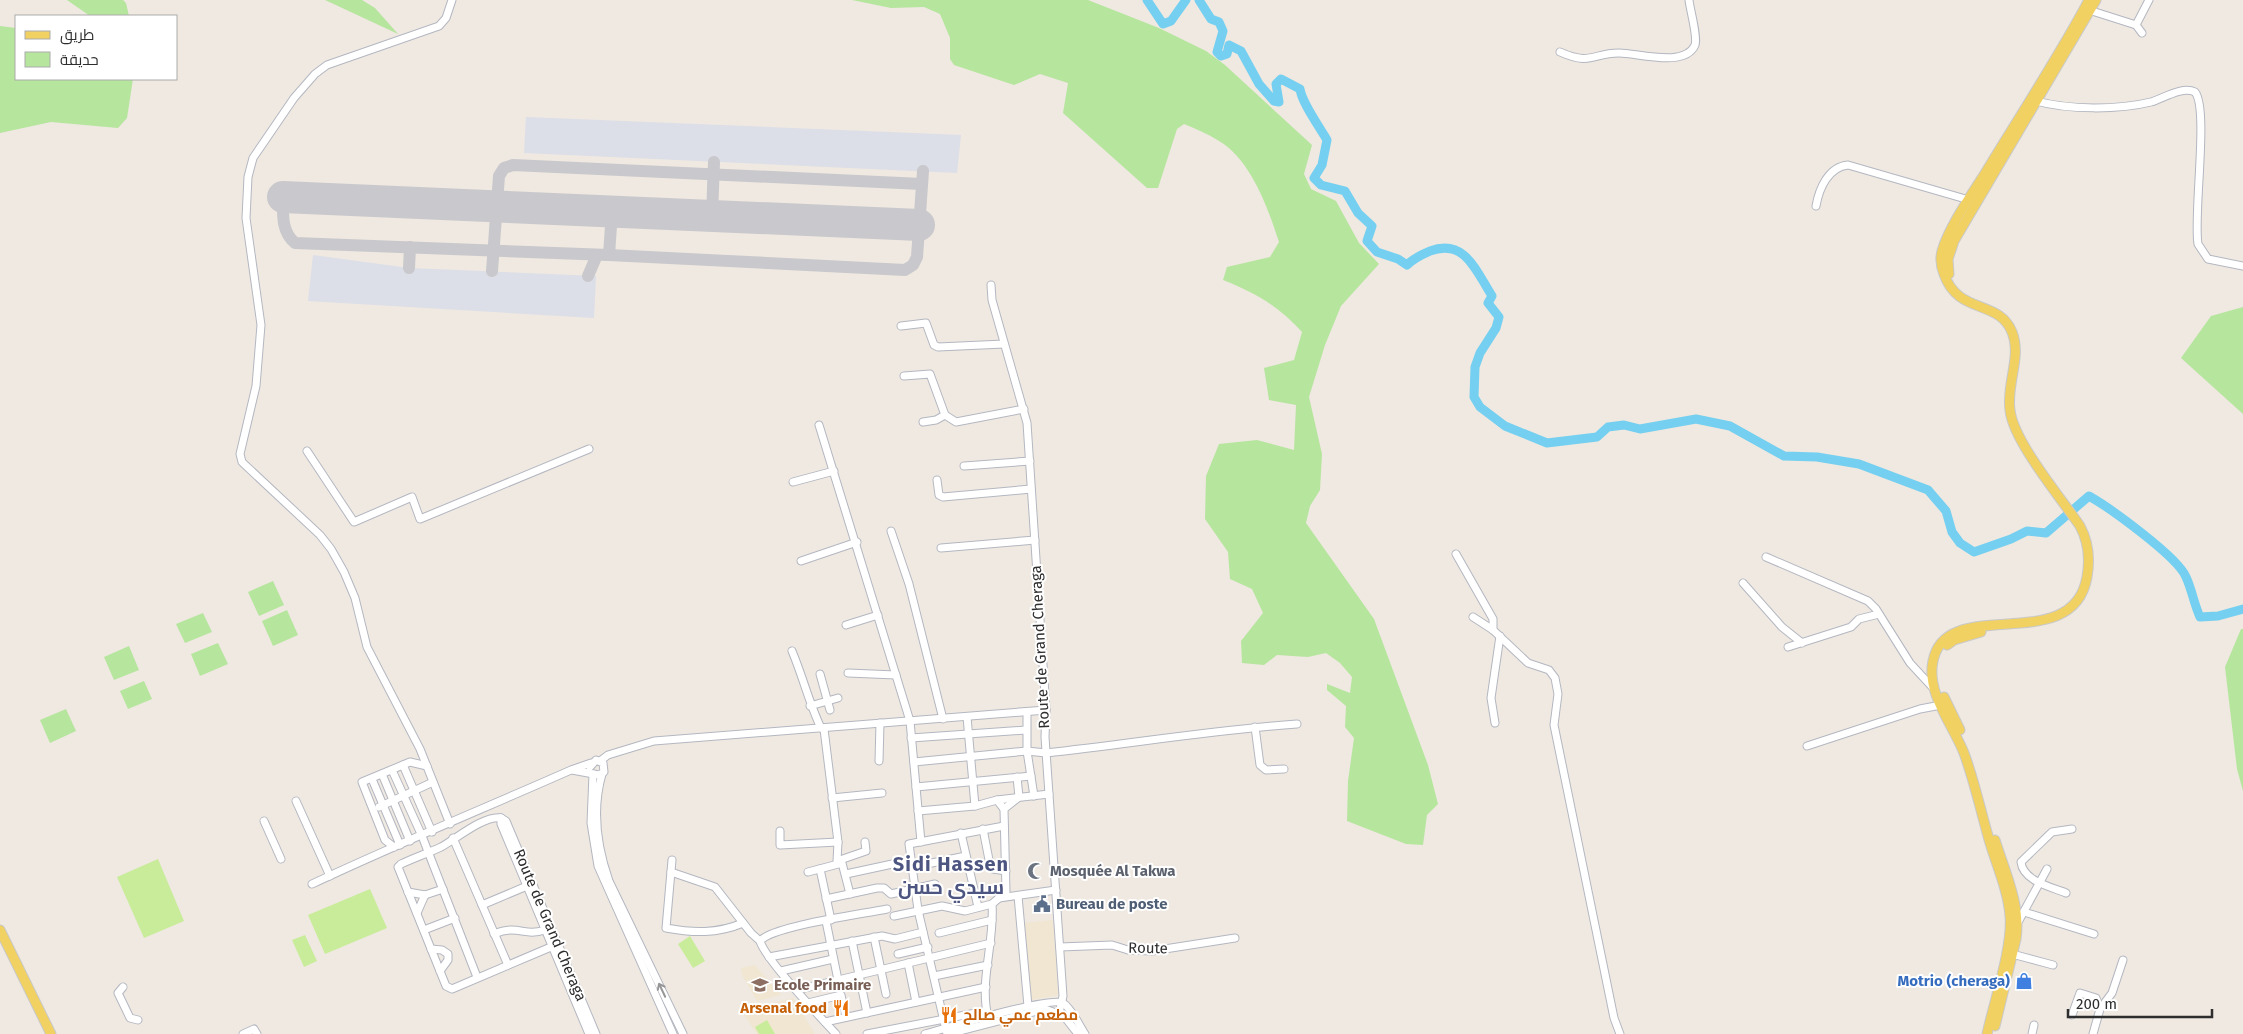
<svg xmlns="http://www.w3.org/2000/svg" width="2243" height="1034" font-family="'Fira Sans',Cairo,sans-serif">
<rect width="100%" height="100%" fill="#efe9e1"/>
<g fill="#f0e6d1">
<polygon points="1053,920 1058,995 1027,1001 1022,923"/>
<polygon points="755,965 781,995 757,1001 742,975 741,968"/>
<polygon points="793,998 815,1034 757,1034 744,1015 747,1010"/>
</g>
<g fill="#dcdee8">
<polygon points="526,117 961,135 957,173 524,153"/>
<polygon points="313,255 409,268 596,276 594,318 308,301"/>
</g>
<g fill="#b6e59e">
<polygon points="67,0 123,0 126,3 129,16 90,16"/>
<polygon points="325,0 362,0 375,8 398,34"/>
<path d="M 852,0 L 1088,0 L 1159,28 L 1206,51 L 1225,65 L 1312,145 L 1304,174 L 1311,189 L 1336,201 L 1359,243 L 1379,264 L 1341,306 L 1325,345 L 1309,397 L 1322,454 L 1320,490 L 1310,506 L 1306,523 L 1374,619 L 1428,765 L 1438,804 L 1427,815 L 1423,845 L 1406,844 L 1347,821 L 1348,781 L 1354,738 L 1345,727 L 1346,706 L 1327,690 L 1327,684 L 1350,693 L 1352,677 L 1340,663 L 1326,653 L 1308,657 L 1277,655 L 1264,665 L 1242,663 L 1241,641 L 1263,613 L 1252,589 L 1230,579 L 1228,552 L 1205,519 L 1206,476 L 1219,444 L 1257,440 L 1294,450 L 1296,405 L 1269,400 L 1264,368 L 1294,360 L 1302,332 C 1278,306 1256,293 1223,280 L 1227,267 L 1270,257 L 1279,242 C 1268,208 1251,160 1219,141 C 1208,134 1196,129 1184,124 L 1177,129 L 1158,188 L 1147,188 L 1063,113 L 1068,83 L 1040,74 L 1014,85 L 954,65 L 950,59 L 950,38 L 940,14 L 924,7 L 891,8 Z"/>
<polygon points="0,26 16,28 16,79 133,79 127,118 118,128 51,122 0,133"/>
<polygon points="2243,307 2243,414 2181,358 2211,316"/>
<polygon points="273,581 284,605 259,616 248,592"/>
<polygon points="287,610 298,635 273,646 262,621"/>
<polygon points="203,613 212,632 185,643 176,624"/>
<polygon points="2241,629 2243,629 2243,791 2237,769 2225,667"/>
<polygon points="218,643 228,664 200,676 191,654"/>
<polygon points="129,646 139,670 114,680 104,657"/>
<polygon points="144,681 152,699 128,709 120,691"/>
<polygon points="66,709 76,731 50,743 40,720"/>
</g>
<g fill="#c9ec9a">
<polygon points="158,859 184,921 144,938 117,877"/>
<polygon points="370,889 387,928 325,954 308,915"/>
<polygon points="305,935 317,961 304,967 292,940"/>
<polygon points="690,936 705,961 693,968 678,944"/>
<polygon points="767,1020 775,1034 759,1034 755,1027"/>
</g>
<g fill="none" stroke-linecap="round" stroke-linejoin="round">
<g stroke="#75cff0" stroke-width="9">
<polyline points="1147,0 1163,24 1171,21 1186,0"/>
<path d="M 1199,0 L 1211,19 L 1219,22 L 1223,31 L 1217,52 L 1221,56 L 1227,54 L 1229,45 L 1241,51 L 1259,84 L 1274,101 L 1279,102 L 1276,84 L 1281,79 L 1300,89 C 1302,103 1319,126 1327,140 L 1322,165 L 1314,178 L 1321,185 L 1345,191 L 1358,213 L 1372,226 L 1367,241 L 1377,252 L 1398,259 L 1407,265 C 1414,258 1421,255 1430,251 C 1465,238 1476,271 1492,296 L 1488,303 L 1499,317 L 1496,328 L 1480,353 L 1475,367 L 1474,397 L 1480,407 L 1505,426 L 1547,443 L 1597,437 L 1608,427 L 1624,425 L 1640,429 L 1696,419 L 1730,426 L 1784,456 L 1817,457 L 1859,464 L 1928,490 L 1946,511 L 1952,532 L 1960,543 L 1974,552 L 2011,539 L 2027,531 L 2046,533 L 2089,496 C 2110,508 2178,557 2186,577 C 2192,590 2194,604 2200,617 L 2218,616 L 2243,609"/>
</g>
<g stroke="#c9c8cc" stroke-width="12">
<path d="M 283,197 C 283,214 281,231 295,243 L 609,255 L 905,270 L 913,265 L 917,257 L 923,171"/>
<polyline points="712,216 714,162"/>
<polyline points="609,255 612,211"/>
<polyline points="409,268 410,247"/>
<polyline points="492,271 499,176 504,168 513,165 922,184"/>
<polyline points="588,276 597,255"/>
</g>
<polyline stroke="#c9c8cc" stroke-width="32" points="283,197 919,225"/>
<g stroke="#b4b7c1" stroke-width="9">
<g id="minor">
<polyline points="2092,11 2136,25"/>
<polyline points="2142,33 2136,25 2149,0"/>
<path d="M 1560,52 C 1592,66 1592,53 1619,53 C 1638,53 1685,68 1695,45 C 1698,37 1690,10 1689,0"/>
<path d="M 2036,101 C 2069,110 2118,110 2151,102 C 2164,98 2182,86 2195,92 C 2209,109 2193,215 2198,244 L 2208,259 L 2243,266"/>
<path d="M 1816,206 C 1819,189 1828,167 1848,165 L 1969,200"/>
<polyline points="991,285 992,300 1027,423 1046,710 1045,737 1063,996 1059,1013"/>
<polyline points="901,326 926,323 934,345 938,347 1004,344"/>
<polyline points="904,376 930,374 945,415 956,422 1024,409"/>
<polyline points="923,422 936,420 945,415"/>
<polyline points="819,425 910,721 921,842"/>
<polyline points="307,451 354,522 412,497 420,519 589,449"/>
<polyline points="964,466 1030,461"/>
<polyline points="937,480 939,495 943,497 1031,489"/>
<polyline points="793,482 834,471"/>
<polyline points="891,531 909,584 943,719"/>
<polyline points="941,548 1035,540"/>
<polyline points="1456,554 1493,619 1493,630"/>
<polyline points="1766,557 1868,601 1876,609 1910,663 1934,689"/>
<polyline points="801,561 857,542"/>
<polyline points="1743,583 1782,627 1802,643"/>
<polyline points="1473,617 1493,630 1528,663 1549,670 1555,678 1558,694 1554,725 1614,1018 1620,1034"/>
<polyline points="846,625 878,615"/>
<polyline points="1788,647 1851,627 1859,619 1879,614"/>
<path d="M 792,651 C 803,677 809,703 821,728"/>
<polyline points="848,673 896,675"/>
<polyline points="820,674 830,710"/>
<polyline points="810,706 838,698"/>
<polyline points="1027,712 1027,751 1034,796"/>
<polyline points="967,717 975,806"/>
<polyline points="1495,723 1491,698 1500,636"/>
<polyline points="1255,727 1260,765 1266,770 1284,769"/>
<polyline points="824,729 838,842 837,861 866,851 865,842"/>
<polyline points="911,738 1026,730"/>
<polyline points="1807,746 1920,709 1941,705"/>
<polyline points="600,761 608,755 654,741 1046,710"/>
<polyline points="879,761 880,723"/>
<path d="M 914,762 L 1027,751 L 1046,753 C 1130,744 1213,730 1297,724"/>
<polyline points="403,765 432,832"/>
<polyline points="392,770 422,836 477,977"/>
<polyline points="572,770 599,775 604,772 603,763 596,760 590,767"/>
<polyline points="382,774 410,841"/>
<polyline points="593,774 591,823 598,866 673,1034"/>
<path d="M 602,774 C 592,809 597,847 609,881 L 683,1034"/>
<polyline points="372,779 400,845"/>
<polyline points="916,787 1031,776"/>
<polyline points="832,798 882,793"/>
<polyline points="997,800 1049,794"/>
<polyline points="296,801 330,876"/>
<polyline points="379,807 433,782"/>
<polyline points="918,811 975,806 997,800 1004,809"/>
<path d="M 501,818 C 484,815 456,839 441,847 C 428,853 414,858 401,864 L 398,867 L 446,986 L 452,989 L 558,944"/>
<polyline points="501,818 506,821 596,1034"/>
<polyline points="501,818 501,824 589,1034"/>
<polyline points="264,821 281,859"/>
<polyline points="450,824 420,749 367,647 355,598 344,572 331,549 320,535 242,462 240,454 256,386 261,325 246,218 248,177 253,158 294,98 315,74 327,65 439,26 446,18 452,0"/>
<polyline points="983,829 990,865 993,869 1006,871"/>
<polyline points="780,831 780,845 838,842"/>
<polyline points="961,833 978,907"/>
<polyline points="453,838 508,965"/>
<polyline points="394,847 385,840 362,782 410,762 427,766"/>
<path d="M 672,860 L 666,928 C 693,933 717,934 743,923"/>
<polyline points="912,867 966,856"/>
<polyline points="820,869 831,920"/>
<polyline points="671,872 715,887 751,933 760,941"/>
<polyline points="808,872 842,863 850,894"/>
<polyline points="846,874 911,860"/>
<path d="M 312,884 C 397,844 485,808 571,770 L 591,763"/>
<polyline points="408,892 425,895 443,889"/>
<path d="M 2066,893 C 2051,887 2023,881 2021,862 L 2052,832 L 2072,829"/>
<polyline points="1018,896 1028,1006"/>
<polyline points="999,898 1056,890"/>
<polyline points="826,899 877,888 884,888 891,894 935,884"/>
<polyline points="482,905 527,886"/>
<polyline points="2024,912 2094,934"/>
<polyline points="417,913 425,895"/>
<polyline points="894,916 942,906 965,911 992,904"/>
<polyline points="826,921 838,980"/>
<polyline points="2015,923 2017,924 2047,869"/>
<polyline points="424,930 455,918"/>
<polyline points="939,933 992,920"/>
<path d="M 494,934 C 519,924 523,937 545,930"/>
<polyline points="874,937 886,994"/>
<polyline points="852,941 867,1013"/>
<polyline points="1060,947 1112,945 1128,950 1152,951 1235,938"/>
<polyline points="431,949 442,950 448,954 448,960 440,971"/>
<polyline points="898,954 928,947"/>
<polyline points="2012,954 2053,965"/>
<polyline points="769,957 882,936 895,939 923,932"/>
<polyline points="908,963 916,1002"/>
<polyline points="781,971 833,959"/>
<polyline points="934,976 988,965"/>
<polyline points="123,987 118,993 130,1018 138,1020"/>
<polyline points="797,990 991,943"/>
<polyline points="808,1003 841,995 846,1017"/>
<polyline points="2100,1009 2112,993 2123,960"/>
<polyline points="2072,1015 2080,993 2096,998 2100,1009 2093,1034"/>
<path d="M 988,1017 C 979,981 995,941 992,904 L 1006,892 L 1004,809 L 1019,797 L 1017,777"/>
<polyline points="825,1022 986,987"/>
<polyline points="243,1034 254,1029 257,1034"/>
<path d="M 836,1034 C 820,1017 765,959 760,941 C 772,926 863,914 887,909"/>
<polyline points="867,1034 986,1011"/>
<path d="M 925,1034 C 944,1029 1050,996 1063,1003 C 1072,1009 1079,1025 1085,1034"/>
<polyline points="947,1034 918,910 909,844 1004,826"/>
<polyline points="948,1034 1045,1009 1064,1016 1078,1034"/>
<polyline points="2032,1034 2034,1025"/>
</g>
</g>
<g stroke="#c9c9c9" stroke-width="11">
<g id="major">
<polyline points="1949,274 1948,259 1954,241 2096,0"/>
<polyline points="1947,645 1954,640 1981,632"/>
<polyline points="1944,697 1960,730"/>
<polyline points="0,930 51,1034"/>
<path d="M 1995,1026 L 2016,939 C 2021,905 2005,872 1995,840"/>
<path d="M 1987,1034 C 1994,1002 2013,946 2010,916 C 2008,889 1995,862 1988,836 C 1980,808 1974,780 1964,753 C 1953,725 1926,693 1933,661 C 1946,593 2073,658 2087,577 C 2090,560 2088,541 2080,526 C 2061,498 2013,441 2010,410 C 2006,384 2022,357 2012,332 C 1999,299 1958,315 1944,274 C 1941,267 1940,259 1942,251 C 1949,227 1970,197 1984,175 C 2019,117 2057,60 2089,0"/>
</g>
</g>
<use href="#minor" stroke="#fff" stroke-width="7"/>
<use href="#major" stroke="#f2d163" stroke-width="9"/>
</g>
<defs><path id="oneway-shaft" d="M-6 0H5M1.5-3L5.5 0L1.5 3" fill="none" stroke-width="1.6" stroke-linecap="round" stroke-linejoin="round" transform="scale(1.25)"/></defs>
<use stroke="#969696" href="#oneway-shaft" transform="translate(662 990) rotate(-115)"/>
<defs>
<g id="mosque-bare" transform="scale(1.35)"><path d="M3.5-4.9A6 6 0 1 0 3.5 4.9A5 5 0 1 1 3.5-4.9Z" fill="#6b7280" stroke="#fff" stroke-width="2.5" paint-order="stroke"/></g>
<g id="civic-bare" transform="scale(1.35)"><path d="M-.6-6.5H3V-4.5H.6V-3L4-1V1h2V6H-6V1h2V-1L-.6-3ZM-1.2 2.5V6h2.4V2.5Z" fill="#5c6f8a" stroke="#fff" stroke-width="2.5" paint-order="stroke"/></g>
<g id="shop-bare" transform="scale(1.35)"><path d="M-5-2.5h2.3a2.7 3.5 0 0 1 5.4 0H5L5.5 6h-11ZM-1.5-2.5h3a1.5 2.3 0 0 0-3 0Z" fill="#3f7fe0" stroke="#fff" stroke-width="2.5" paint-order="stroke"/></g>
<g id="school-bare" transform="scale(1.35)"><path d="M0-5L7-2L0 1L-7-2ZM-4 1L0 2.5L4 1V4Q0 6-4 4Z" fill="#8d6e63" stroke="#fff" stroke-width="2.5" paint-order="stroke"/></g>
<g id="restaurant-bare" transform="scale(1.35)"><path d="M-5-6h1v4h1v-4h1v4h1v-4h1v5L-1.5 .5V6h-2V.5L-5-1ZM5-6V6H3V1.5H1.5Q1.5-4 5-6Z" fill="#e8710a" stroke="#fff" stroke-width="2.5" paint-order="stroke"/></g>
</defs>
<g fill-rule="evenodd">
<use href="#mosque-bare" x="1036" y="871"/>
<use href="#civic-bare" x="1042" y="904"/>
<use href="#shop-bare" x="2024" y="981"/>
<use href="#school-bare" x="760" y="985"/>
<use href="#restaurant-bare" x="841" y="1008"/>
<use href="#restaurant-bare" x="949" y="1015"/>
</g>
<g text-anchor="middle" stroke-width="4" stroke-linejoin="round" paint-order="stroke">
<g font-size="15" fill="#2e2e2e" stroke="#fff">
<text transform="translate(1040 647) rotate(-93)" y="5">Route de Grand Cheraga</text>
<text transform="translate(550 925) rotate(67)" y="5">Route de Grand Cheraga</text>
<text transform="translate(1148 948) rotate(1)" y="5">Route</text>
</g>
<g font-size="15" font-weight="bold" fill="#5b616d" stroke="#fff" text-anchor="start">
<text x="1050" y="876">Mosquée Al Takwa</text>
</g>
<g font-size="15" font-weight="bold" fill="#4e5e75" stroke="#fff" text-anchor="start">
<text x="1056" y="909">Bureau de poste</text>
</g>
<g font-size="15" font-weight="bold" fill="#366cbe" stroke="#fff" text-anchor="end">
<text x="2010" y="986">Motrio (cheraga)</text>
</g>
<g font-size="15" font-weight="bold" fill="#785e54" stroke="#fff" text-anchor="start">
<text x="774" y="990">Ecole Primaire</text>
</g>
<g font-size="15" font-weight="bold" fill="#c56008" stroke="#fff" text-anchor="end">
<text x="827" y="1013">Arsenal food</text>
<text x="963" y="1020" text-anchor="start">مطعم عمي صالح</text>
</g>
<g font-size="20" font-weight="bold" letter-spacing="1" fill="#4d5680" stroke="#fff">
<text x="951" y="871">Sidi Hassen<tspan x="951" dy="23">سيدي حسن</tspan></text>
</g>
</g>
<rect x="15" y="15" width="162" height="65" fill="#ffffff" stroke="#ababab"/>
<rect x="25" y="31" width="25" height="8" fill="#f2d163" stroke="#ababab"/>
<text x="60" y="40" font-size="15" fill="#2e2e2e">طريق</text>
<rect x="25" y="52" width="25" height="15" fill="#b6e59e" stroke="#ababab"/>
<text x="60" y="65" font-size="15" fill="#2e2e2e">حديقة</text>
<path d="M2068 1009v8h144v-8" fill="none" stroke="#2e2e2e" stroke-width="2.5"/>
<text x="2076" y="1009" font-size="15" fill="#2e2e2e" stroke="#ffffff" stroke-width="4" paint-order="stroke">200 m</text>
</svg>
